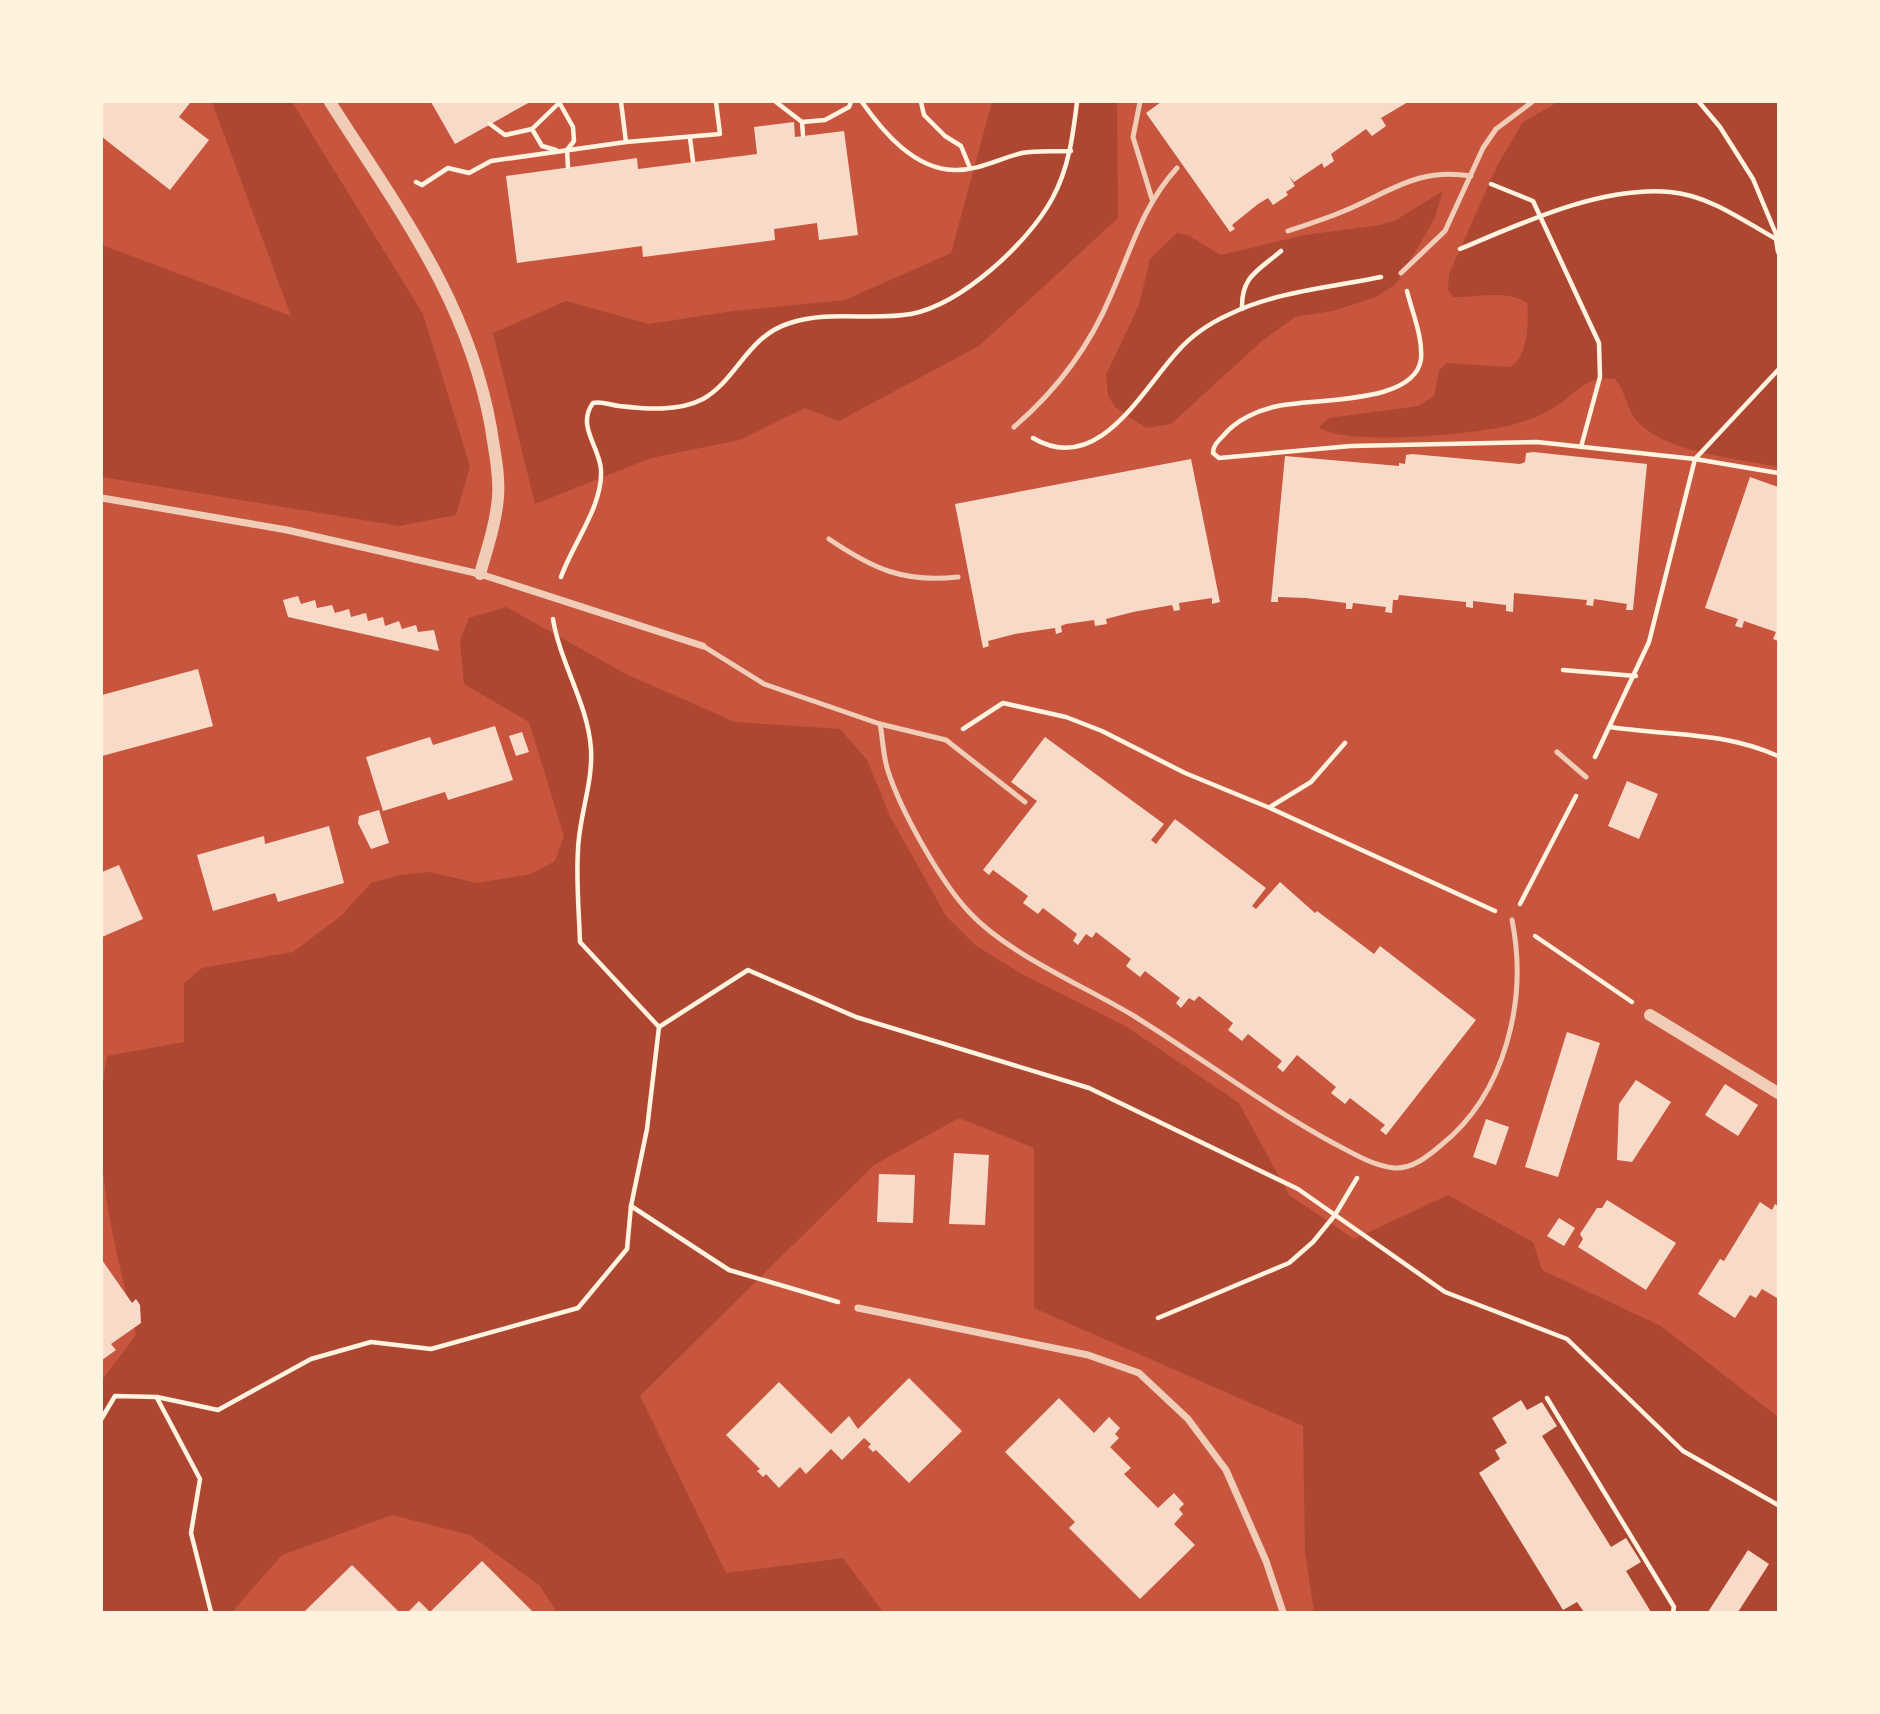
<svg xmlns="http://www.w3.org/2000/svg" width="1880" height="1714" font-family="'Fira Sans Condensed',sans-serif">
<rect width="100%" height="100%" fill="#c8553d"/>
<g fill="#ae4732">
<polygon points="212,102 292,102 423,314 470,466 456,515 399,526 102,477 102,245 291,316"/>
<polygon points="992,102 1117,102 1118,218 979,346 839,421 805,408 740,440 651,458 535,504 493,333 566,301 649,324 733,311 845,300 951,253"/>
<path d="M 1558,102 L 1778,102 L 1778,467 C 1737,458 1668,454 1638,422 C 1626,409 1626,391 1615,379 C 1583,375 1575,396 1550,410 C 1540,416 1526,421 1515,424 C 1484,434 1342,447 1319,427 L 1329,418 L 1418,406 L 1434,396 L 1439,371 L 1446,363 L 1510,367 C 1528,358 1529,321 1527,303 C 1506,289 1477,298 1453,297 L 1448,290 L 1449,274 L 1497,166 L 1523,122 Z"/>
<polygon points="1443,191 1434,220 1396,284 1376,297 1333,311 1295,317 1263,340 1171,424 1146,428 1116,408 1108,396 1106,375 1139,305 1150,259 1177,233 1188,235 1221,255 1305,235 1380,225 1396,220"/>
<path d="M 506,607 L 626,674 L 735,722 L 840,729 L 867,760 L 890,816 L 946,916 L 975,945 L 1022,974 L 1127,1027 L 1239,1103 L 1289,1195 L 1354,1239 L 1448,1195 L 1533,1242 L 1542,1270 L 1661,1326 L 1778,1417 L 1778,1612 L 1314,1612 L 1305,1552 L 1303,1426 L 1034,1308 L 1034,1148 L 959,1118 L 874,1165 L 640,1396 L 726,1573 L 843,1558 L 883,1612 L 557,1612 L 539,1585 L 470,1535 L 392,1515 L 282,1555 L 232,1612 L 102,1612 L 102,1380 L 136,1335 C 113,1237 89,1157 107,1056 L 184,1042 L 184,983 L 202,968 L 293,952 L 341,916 L 371,883 L 400,875 L 429,872 L 477,883 L 531,874 L 555,861 L 564,836 L 529,722 L 464,684 L 460,641 L 469,618 Z"/>
</g>
<g fill="#f7dbc8">
<polygon points="102,102 188,102 190,103 179,117 209,140 170,190 102,137"/>
<polygon points="431,102 530,102 455,144"/>
<polygon points="1161,102 1408,102 1381,118 1386,126 1372,136 1366,129 1331,154 1334,161 1324,168 1322,163 1294,182 1289,176 1295,186 1286,192 1288,195 1273,205 1268,198 1258,204 1232,225 1235,229 1230,232 1146,113"/>
<polygon points="794,122 795,137 844,131 858,235 819,240 817,223 774,229 775,240 643,257 642,246 517,263 506,176 637,158 638,169 757,154 754,127"/>
<polygon points="1533,452 1647,464 1633,610 1626,610 1627,604 1594,599 1593,606 1586,605 1587,600 1514,593 1513,612 1506,611 1506,605 1473,601 1473,608 1466,607 1466,602 1399,595 1398,600 1393,600 1392,613 1385,612 1386,607 1353,603 1352,609 1346,609 1346,603 1306,598 1278,597 1278,602 1271,602 1285,456 1399,466 1399,463 1405,464 1406,455 1412,454 1520,464 1525,462 1526,453"/>
<polygon points="1191,459 1220,602 1212,604 1212,598 1179,603 1180,610 1174,611 1172,605 1133,612 1106,619 1107,624 1095,626 1094,620 1066,624 1061,626 1062,632 1056,634 1055,628 1015,634 988,641 989,646 983,648 955,504"/>
<polygon points="1750,477 1778,487 1778,641 1773,639 1776,632 1744,621 1742,628 1735,626 1738,619 1705,608"/>
<polygon points="298,596 301,604 315,600 317,608 332,605 335,613 349,609 351,617 366,613 368,621 383,617 385,626 399,621 402,629 416,625 418,632 434,630 439,651 288,617 283,600"/>
<polygon points="198,669 213,726 102,756 102,695"/>
<polygon points="495,726 513,780 448,800 445,792 383,811 366,757 430,737 433,745"/>
<polygon points="522,732 529,752 516,756 509,736"/>
<polygon points="1045,737 1164,824 1151,840 1156,844 1175,819 1266,888 1252,906 1256,909 1280,882 1315,913 1317,911 1374,954 1380,946 1476,1020 1386,1135 1380,1130 1385,1125 1350,1098 1345,1104 1331,1093 1336,1087 1297,1055 1283,1072 1277,1067 1282,1061 1248,1034 1242,1041 1228,1030 1233,1023 1199,996 1194,1001 1189,998 1181,1008 1176,1003 1180,998 1145,971 1140,977 1126,966 1131,959 1096,932 1092,938 1086,934 1078,945 1073,941 1077,934 1043,908 1038,914 1023,903 1028,896 993,870 989,875 983,870 1037,801 1011,782"/>
<polygon points="1627,781 1658,794 1639,839 1608,826"/>
<polygon points="379,810 389,843 371,849 358,823 359,816"/>
<polygon points="329,826 344,883 278,902 275,893 213,911 197,855 264,836 265,844"/>
<polygon points="119,865 143,919 102,937 102,872"/>
<polygon points="1567,1032 1600,1043 1558,1177 1525,1167"/>
<polygon points="1636,1080 1671,1102 1632,1162 1617,1160 1619,1104"/>
<polygon points="1725,1084 1758,1105 1738,1136 1705,1115"/>
<polygon points="1486,1119 1509,1127 1496,1165 1473,1157"/>
<polygon points="954,1153 989,1155 985,1225 949,1224"/>
<polygon points="879,1174 915,1175 913,1223 877,1222"/>
<polygon points="1607,1200 1676,1243 1646,1290 1578,1247 1583,1239 1580,1234 1597,1208 1602,1208"/>
<polygon points="1760,1202 1772,1210 1775,1204 1778,1206 1778,1295 1777,1298 1762,1289 1756,1298 1750,1295 1735,1318 1698,1294 1720,1259 1724,1261"/>
<polygon points="1559,1218 1575,1228 1564,1246 1547,1236"/>
<polygon points="102,1260 132,1303 136,1299 140,1305 141,1323 111,1344 116,1350 102,1360"/>
<polygon points="909,1378 962,1431 909,1483 876,1450 873,1452 868,1447 871,1444 864,1438 842,1460 831,1449 806,1474 800,1467 779,1488 766,1474 763,1477 757,1471 760,1469 726,1435 779,1382 831,1434 849,1416 858,1429"/>
<polygon points="1059,1398 1094,1433 1109,1417 1120,1428 1115,1434 1119,1438 1110,1447 1131,1468 1124,1474 1158,1508 1174,1493 1184,1504 1179,1509 1183,1514 1174,1524 1195,1545 1140,1599 1069,1528 1075,1522 1005,1452"/>
<polygon points="1521,1400 1527,1410 1542,1402 1557,1426 1542,1436 1611,1547 1626,1538 1641,1562 1626,1571 1651,1612 1584,1612 1577,1602 1563,1610 1479,1473 1500,1459 1495,1450 1507,1443 1492,1418"/>
<polygon points="1748,1550 1769,1564 1738,1612 1708,1612"/>
<polygon points="482,1561 533,1612 408,1612 419,1601 430,1612"/>
<polygon points="352,1565 399,1612 304,1612"/>
</g>
<g fill="none" stroke-linecap="round" stroke-linejoin="round">
<g stroke="#fff3e0" stroke-width="4.5">
<polyline points="559,102 573,127 574,141 567,150 568,167"/>
<polyline points="776,102 802,122 803,135"/>
<path d="M 862,102 C 883,132 914,169 954,170 C 978,171 1000,158 1022,153 C 1038,150 1056,152 1071,151"/>
<polyline points="921,102 924,115 945,136 961,146 970,168"/>
<polyline points="1699,102 1720,127 1753,179 1778,239"/>
<polyline points="802,122 825,120 849,107 851,102"/>
<polyline points="490,124 505,135 532,129 559,103"/>
<polyline points="532,129 542,146 556,150"/>
<polyline points="690,138 693,161"/>
<polyline points="626,142 720,134 716,102"/>
<polyline points="416,182 422,185 448,168 469,173 491,161 626,142 621,102"/>
<polyline points="1491,184 1533,201 1599,343 1600,377 1581,447"/>
<path d="M 1460,249 C 1522,223 1601,186 1670,192 C 1708,195 1744,221 1776,239 L 1778,252"/>
<path d="M 1407,291 C 1412,312 1423,337 1421,359 C 1415,405 1314,398 1278,406 C 1258,410 1236,420 1223,436 C 1217,442 1213,446 1213,453 L 1219,458 L 1351,446 L 1537,442 L 1695,459 L 1778,473"/>
<path d="M 1242,309 C 1241,276 1258,271 1281,251"/>
<path d="M 1033,438 C 1098,477 1142,390 1178,351 C 1192,335 1210,323 1230,314 C 1275,292 1331,287 1381,277"/>
<path d="M 561,577 C 573,543 603,506 601,470 C 600,447 576,426 593,403 C 602,401 610,405 619,406 C 646,409 678,412 703,399 C 737,380 747,336 790,323 C 829,310 871,321 911,314 C 962,304 1028,243 1052,199 C 1069,168 1073,135 1077,102"/>
<polyline points="1563,670 1636,676"/>
<path d="M 1610,727 C 1670,736 1722,731 1778,756"/>
<polyline points="963,729 1003,703 1066,717 1102,731 1185,773 1270,808 1495,911"/>
<polyline points="1595,757 1649,642 1695,459 1778,370"/>
<polyline points="1270,807 1311,782 1345,743"/>
<polyline points="1520,904 1576,796"/>
<polyline points="1535,936 1632,1002"/>
<polyline points="659,1027 748,970 856,1017 1089,1088 1298,1189 1445,1292 1567,1339 1683,1451 1778,1505"/>
<polyline points="631,1206 729,1270 838,1302"/>
<polyline points="1158,1318 1289,1263 1313,1242 1335,1215 1357,1178"/>
<polyline points="157,1398 200,1479 191,1533 211,1612"/>
<polyline points="1547,1398 1674,1607 1673,1612"/>
<path d="M 102,1418 L 115,1396 L 157,1397 L 218,1410 L 311,1359 L 371,1342 L 431,1349 L 578,1308 L 627,1249 L 631,1206 L 647,1129 L 659,1027 L 580,942 C 579,912 576,880 578,850 C 579,816 593,784 591,749 C 588,704 560,663 553,619"/>
</g>
<g stroke="#f1ccb7" stroke-width="5">
<polyline points="1140,102 1133,137 1152,199"/>
<path d="M 1288,231 C 1306,225 1325,219 1344,211 C 1390,192 1418,167 1471,176"/>
<polyline points="1401,273 1445,231 1483,148 1496,129 1532,102"/>
<path d="M 1014,427 C 1057,390 1089,348 1111,295 C 1131,250 1143,205 1177,168"/>
<path d="M 829,539 C 873,569 904,583 958,577"/>
<path d="M 703,646 L 764,684 L 880,724 C 883,739 883,756 888,771 C 901,811 940,881 969,912 C 1009,955 1083,985 1134,1016 C 1202,1058 1265,1106 1335,1144 C 1353,1153 1373,1166 1394,1168 C 1412,1169 1427,1157 1440,1146 C 1506,1094 1528,999 1512,920"/>
<polyline points="880,724 946,740 1025,802"/>
<polyline points="1557,752 1586,777"/>
</g>
<g stroke="#f1ccb7" stroke-width="7">
<polyline points="102,498 287,530 480,574 703,646"/>
<polyline points="858,1308 1088,1355 1139,1373 1188,1419 1226,1470 1266,1561 1283,1612"/>
</g>
<g stroke="#f1ccb7" stroke-width="12">
<path d="M 330,102 C 398,209 468,300 491,428 C 494,450 500,474 498,497 C 496,523 487,549 480,574"/>
<polyline points="1650,1015 1778,1093"/>
</g>
</g>
<rect width="1880" height="1714" fill="none" stroke="#fff3e0" stroke-width="206"/>
</svg>
